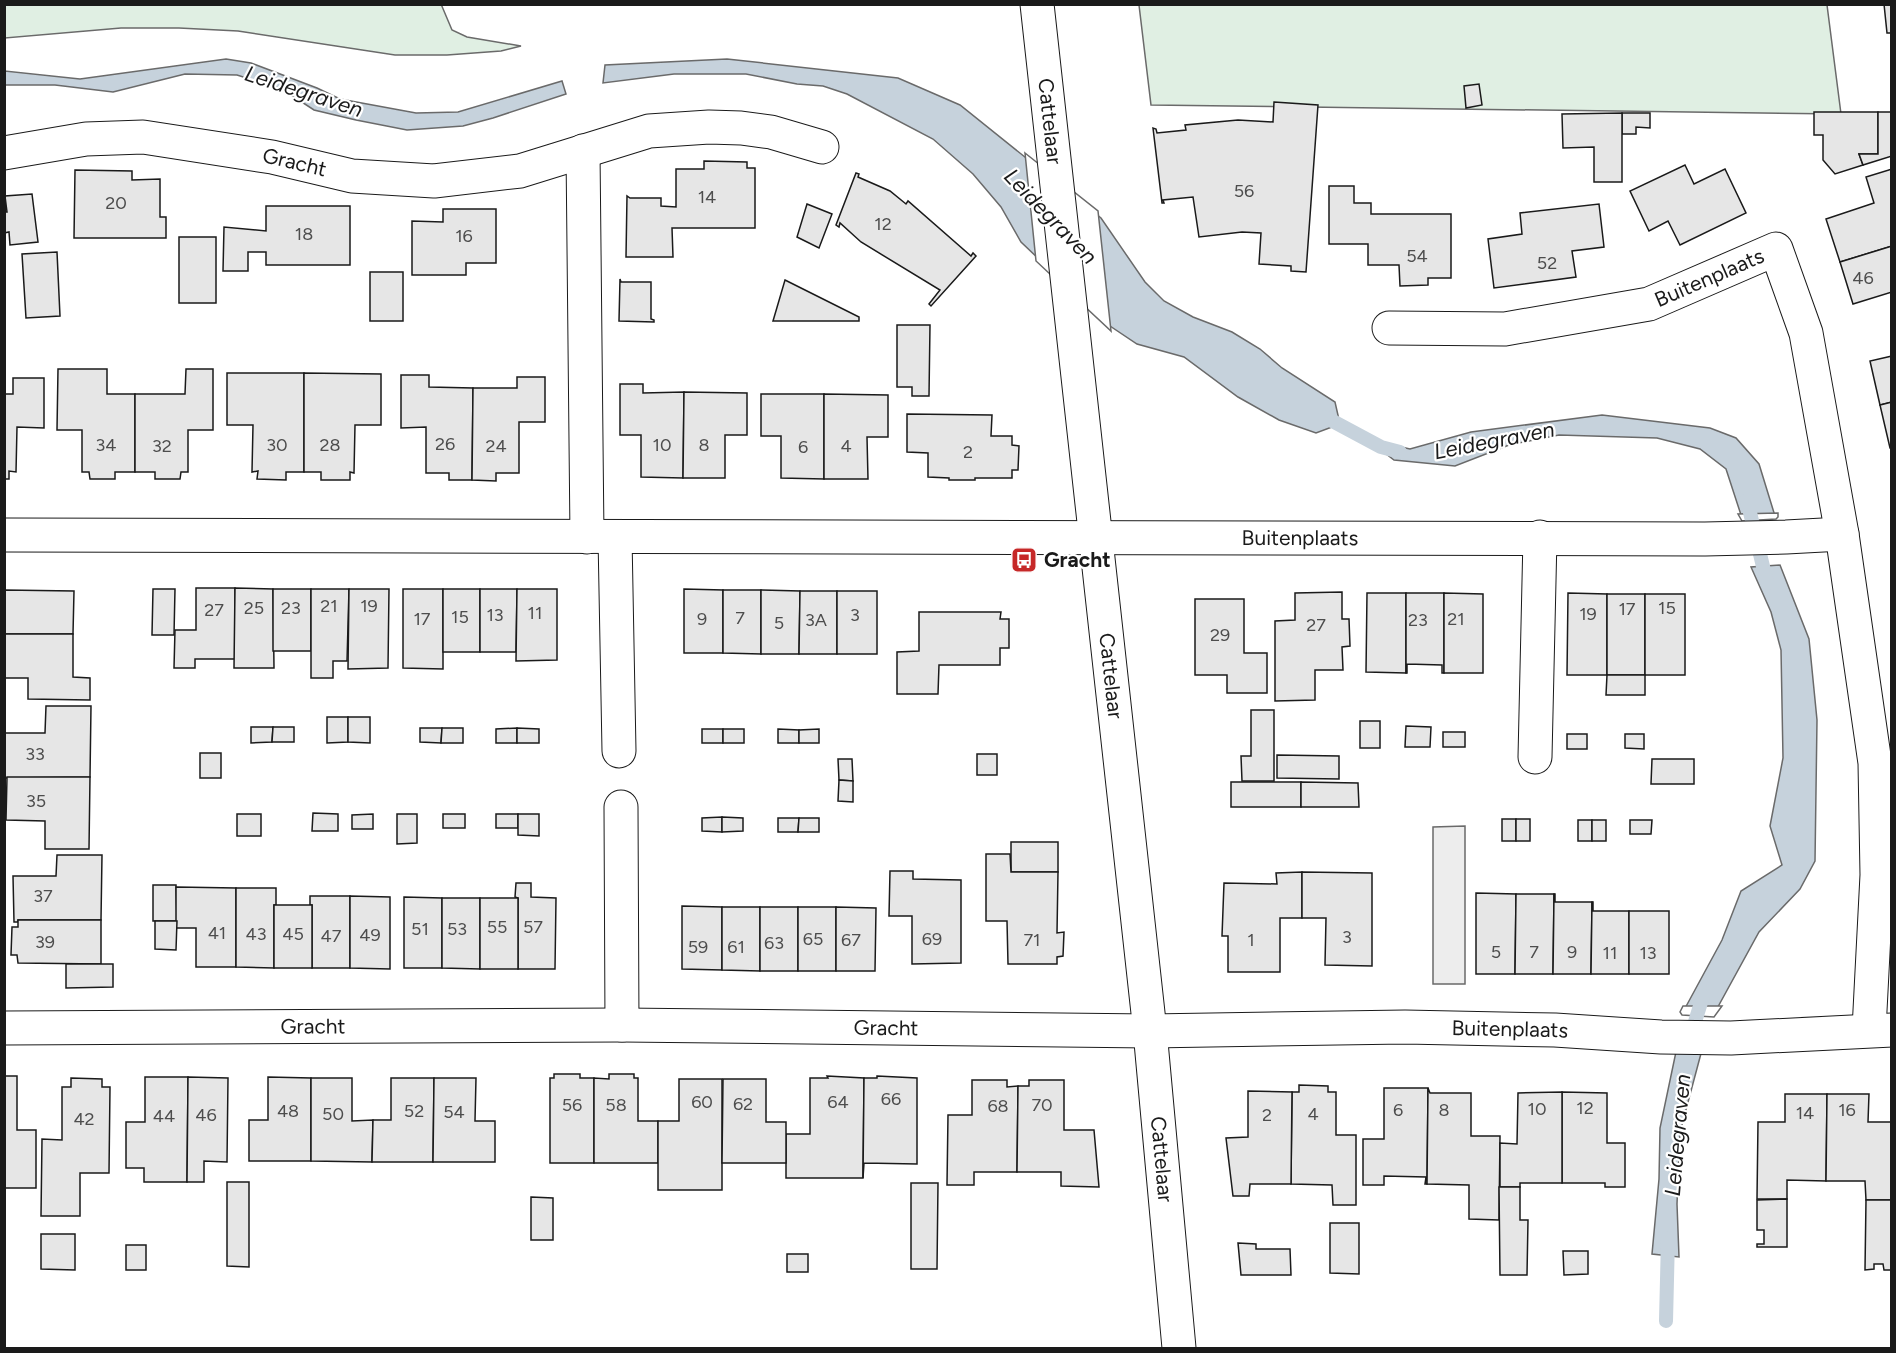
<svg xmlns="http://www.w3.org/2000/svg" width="1896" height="1353" font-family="Figtree,sans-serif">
<rect width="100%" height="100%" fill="#fff"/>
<g fill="#e0efe3" stroke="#6a6a6a" stroke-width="1.5">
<polygon points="441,4 452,30 467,37 521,46 501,51 447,55 395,55 238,31 179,28 121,28 5,38 5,5"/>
<polygon points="1139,5 1827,5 1841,114 1151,105"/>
</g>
<polygon fill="#ededed" stroke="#6a6a6a" stroke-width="1.5" points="1465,826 1465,984 1433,984 1433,827"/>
<g fill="#c6d2dc" stroke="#6a6a6a" stroke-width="1.5">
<polygon points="226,59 251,63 317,88 340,99 416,113 458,112 562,81 566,94 493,118 463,126 407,130 356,120 314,110 282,89 237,75 185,74 113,92 55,85 5,85 5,71 80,79"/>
<polygon points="727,59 898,78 960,105 1101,218 1145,282 1164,301 1193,317 1232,332 1260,349 1282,368 1335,402 1340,424 1316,433 1279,420 1238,397 1184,357 1137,344 1107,324 1021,242 1001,207 973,174 933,139 847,94 823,86 797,84 746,74 674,74 603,83 605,65"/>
<polygon points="1602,415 1710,428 1736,438 1759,464 1775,516 1742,518 1726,469 1700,449 1657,438 1559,435 1509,445 1455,466 1394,460 1381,450 1383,443 1410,449 1471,432"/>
<polygon points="1780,565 1809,639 1817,720 1815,861 1800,889 1759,932 1714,1014 1683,1012 1722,940 1741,891 1782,865 1770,826 1783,758 1781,650 1771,612 1751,567"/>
<polygon points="1703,1046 1680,1132 1677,1204 1679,1257 1652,1254 1659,1179 1660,1128 1677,1047"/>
</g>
<g fill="#fff" stroke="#6a6a6a" stroke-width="1.5">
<polygon points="1025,153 1098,211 1111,331 1036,261"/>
<polygon points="1778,513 1778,517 1776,519 1742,521 1738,514"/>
<polygon points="1683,1006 1722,1006 1714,1017 1682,1015 1680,1012"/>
</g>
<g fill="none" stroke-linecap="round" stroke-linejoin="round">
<g stroke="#c6d2dc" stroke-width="14">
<polyline points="1325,417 1381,447 1400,452"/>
<polyline points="1747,500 1767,583"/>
<polyline points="1690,1038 1703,996"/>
<polyline points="1666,1321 1668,1238"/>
</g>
</g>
<g fill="#e6e6e6" stroke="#1a1a1a" stroke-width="1.5">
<polygon points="1884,4 1892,4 1892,33 1887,33"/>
<polygon points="1479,84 1482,105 1466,108 1464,86"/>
<polygon points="1274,102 1318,105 1306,272 1291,271 1291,266 1259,264 1261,233 1242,232 1199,237 1193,197 1163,200 1164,203 1162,203 1153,128 1156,129 1157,133 1186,130 1185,125 1238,120 1273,122"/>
<polygon points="1814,112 1878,112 1878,154 1859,154 1863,165 1835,174 1823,160 1823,135 1814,135"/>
<polygon points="1878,112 1892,112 1892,156 1863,165 1859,154 1878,154"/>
<polygon points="1622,113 1650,113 1650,128 1636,127 1636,134 1622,134"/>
<polygon points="1622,113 1622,182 1594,182 1594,147 1563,148 1562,114"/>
<polygon points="704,161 747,162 747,168 755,168 755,228 672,228 673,257 626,257 627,196 630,198 661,198 661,206 676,207 676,169 704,169"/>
<polygon points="1685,165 1694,184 1725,169 1746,213 1680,245 1668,221 1649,231 1630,191"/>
<polygon points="1892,169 1892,246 1840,262 1826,219 1874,203 1866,177"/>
<polygon points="75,170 132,171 132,180 160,179 160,217 166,217 166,238 74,238"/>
<polygon points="856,173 859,174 858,177 890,191 906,204 908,201 971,256 973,253 976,256 931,306 929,304 940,290 861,242 840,223 839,227 836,225"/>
<polygon points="1329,186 1354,186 1354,203 1371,203 1371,214 1451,214 1451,278 1428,278 1428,285 1400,286 1399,265 1368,265 1368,244 1329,244"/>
<polygon points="32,194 38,242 10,245 9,232 4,233 4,212 7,212 5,196"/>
<polygon points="807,204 832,214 819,248 797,237"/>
<polygon points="1599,204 1604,247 1572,251 1576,277 1494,288 1488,239 1522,234 1520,213"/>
<polygon points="266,206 350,206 350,265 266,265 266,252 248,252 248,271 223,271 224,227 266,231"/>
<polygon points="443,209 496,209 496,263 466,263 466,275 412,275 412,221 443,222"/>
<rect x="179" y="237" width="37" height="66"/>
<polygon points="1892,246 1892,292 1853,304 1840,262"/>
<polygon points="57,252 60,316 26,318 22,254"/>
<rect x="370" y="272" width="33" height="49"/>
<polygon points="620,279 621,282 651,282 651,319 654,320 654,322 619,321"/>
<polygon points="785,280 859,317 859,321 773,321"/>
<polygon points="897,325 930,325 929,396 912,396 912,387 897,387"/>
<polygon points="1892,356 1892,402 1880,405 1870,361"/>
<polygon points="58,369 107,369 107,394 135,394 135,472 115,472 115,479 90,479 89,472 82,472 82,430 57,430"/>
<polygon points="186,369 213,369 213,430 188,430 188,472 181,472 180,479 155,479 155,472 135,472 135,394 185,394"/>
<polygon points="227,373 304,373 304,472 286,472 286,480 257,479 258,471 252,472 253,425 227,425"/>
<polygon points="304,373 381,374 381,425 355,425 354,473 350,472 350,480 321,480 321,472 304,472"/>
<polygon points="401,375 429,375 429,387 473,388 472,480 449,480 449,473 426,473 426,427 401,428"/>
<polygon points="517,377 545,377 545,422 519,422 519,473 496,473 496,481 472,480 473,388 517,388"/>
<polygon points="13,378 44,378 44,428 17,427 16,472 9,471 9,479 4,479 4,394 13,394"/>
<polygon points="620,384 643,384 643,393 684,392 683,478 641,477 641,435 620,435"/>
<polygon points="684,392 747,393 747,435 725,435 725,478 683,478"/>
<polygon points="761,394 824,394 824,479 781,478 781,436 761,436"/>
<polygon points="824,394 888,395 888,437 867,437 868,479 824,479"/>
<polygon points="1892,402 1892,448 1890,448 1880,405"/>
<polygon points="907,414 992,415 991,436 1012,436 1012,445 1019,446 1018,470 1012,470 1012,478 975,478 975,480 949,480 949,478 928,477 928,453 907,452"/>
<polygon points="196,588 235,588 235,659 195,659 195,668 174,668 175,630 196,630"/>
<polygon points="235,588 273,589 274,668 234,668"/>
<polygon points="153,589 175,589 174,635 152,635"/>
<rect x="273" y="589" width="38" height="62"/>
<polygon points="311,589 349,589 347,661 333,661 333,678 311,678"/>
<polygon points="349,589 389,589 388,668 348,669"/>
<polygon points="403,589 443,589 443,669 403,668"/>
<rect x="443" y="589" width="37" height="63"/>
<polygon points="480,589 517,589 516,652 480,652"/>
<polygon points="517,589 557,589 557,660 516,661"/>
<polygon points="684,589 723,590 723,653 684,653"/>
<polygon points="4,590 74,591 73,634 4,634"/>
<polygon points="723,590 761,590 761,654 723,653"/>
<polygon points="761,590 800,591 799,654 761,654"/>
<polygon points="800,591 837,591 837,654 799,654"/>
<rect x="837" y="591" width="40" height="63"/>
<polygon points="1342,592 1342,619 1349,619 1350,646 1342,647 1343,670 1315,670 1315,700 1275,701 1275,621 1295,620 1295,593"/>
<polygon points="1367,593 1406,593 1406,673 1366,672"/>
<polygon points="1406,593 1444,593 1444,673 1442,673 1442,665 1407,664 1407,673 1406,673"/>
<polygon points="1444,593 1483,594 1483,673 1444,673"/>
<polygon points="1568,593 1607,594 1607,675 1567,675"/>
<rect x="1607" y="594" width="38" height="81"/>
<rect x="1645" y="594" width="40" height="81"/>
<polygon points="1195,599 1244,599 1244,653 1267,653 1267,693 1227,693 1227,675 1195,675"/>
<polygon points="919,612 1001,612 1000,619 1009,619 1009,648 1000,648 1000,665 939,665 938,694 897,694 897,652 919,651"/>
<polygon points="4,634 73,634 73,677 90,678 90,700 28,699 28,678 4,678"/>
<polygon points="1607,675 1645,675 1645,695 1606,695"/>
<polygon points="46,706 91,706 90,777 4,778 4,733 45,733"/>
<polygon points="1251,710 1274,710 1274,781 1242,781 1241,756 1251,756"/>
<polygon points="327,717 348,717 348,742 327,743"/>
<polygon points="348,717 370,717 370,743 348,742"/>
<rect x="1360" y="721" width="20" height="27"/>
<polygon points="1406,726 1431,727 1430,747 1405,747"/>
<polygon points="251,727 273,727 272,742 251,743"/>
<polygon points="273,727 294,727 294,742 272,742"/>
<polygon points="420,728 442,728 441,743 420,742"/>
<polygon points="442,728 463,728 463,743 441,743"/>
<polygon points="517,728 517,743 496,743 496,729"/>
<polygon points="517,728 539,729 539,743 517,743"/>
<rect x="702" y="729" width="21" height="14"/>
<rect x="723" y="729" width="21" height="14"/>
<polygon points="778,729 799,730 799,743 778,743"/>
<polygon points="819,729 819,743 799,743 799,730"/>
<rect x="1443" y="732" width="22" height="15"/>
<rect x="1567" y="734" width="20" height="15"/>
<polygon points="1625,734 1644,734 1644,749 1625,748"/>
<rect x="200" y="753" width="21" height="25"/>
<rect x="977" y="754" width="20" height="21"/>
<polygon points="1277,755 1339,756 1339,779 1277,778"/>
<polygon points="838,759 852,759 853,781 839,780"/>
<polygon points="1652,759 1694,759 1694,784 1651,784"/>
<polygon points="7,777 90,777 89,849 45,849 45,821 6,820"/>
<polygon points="839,780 853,781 853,802 838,801"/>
<rect x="1231" y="782" width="70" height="25"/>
<polygon points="1301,782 1358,783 1359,807 1301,807"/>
<polygon points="313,813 338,814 338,831 312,831"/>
<rect x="237" y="814" width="24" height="22"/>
<polygon points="373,814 373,829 352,829 352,815"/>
<polygon points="397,814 417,814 417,843 397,844"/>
<rect x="443" y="814" width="22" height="14"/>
<rect x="496" y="814" width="22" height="14"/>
<polygon points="518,814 539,814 539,836 518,835"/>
<polygon points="722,817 722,832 702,831 702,818"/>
<polygon points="722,817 743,818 743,831 722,832"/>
<polygon points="778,818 799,818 798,832 778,832"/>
<polygon points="799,818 819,818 819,832 798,832"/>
<rect x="1502" y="819" width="14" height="22"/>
<rect x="1516" y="819" width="14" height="22"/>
<rect x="1578" y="820" width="14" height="21"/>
<rect x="1592" y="820" width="14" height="21"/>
<polygon points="1630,820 1652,820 1651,834 1630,834"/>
<rect x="1011" y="842" width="47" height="30"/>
<polygon points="986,854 1010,854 1011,872 1058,872 1057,933 1064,932 1063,956 1057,957 1057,964 1008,964 1007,921 986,921"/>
<polygon points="57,855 102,855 101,920 18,920 18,922 14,922 13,876 56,876"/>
<polygon points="890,871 913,871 913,879 961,880 961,963 912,964 912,916 889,916"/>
<polygon points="1302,872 1302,918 1280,918 1280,972 1228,972 1228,936 1222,936 1224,883 1277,884 1276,873"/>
<polygon points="1302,872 1372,873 1372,966 1325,965 1326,918 1302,918"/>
<polygon points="516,883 531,883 531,897 556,898 555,969 518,969 518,898 515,897"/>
<polygon points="153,885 176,885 177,921 153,921"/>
<polygon points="176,887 236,888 236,967 196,967 196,928 176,928"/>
<polygon points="236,888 276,888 276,905 274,905 274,968 236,967"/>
<polygon points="1476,893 1516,894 1515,974 1476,974"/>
<polygon points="1516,894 1554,894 1553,974 1515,974"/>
<polygon points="1554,894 1555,894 1555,902 1592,902 1591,974 1553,974"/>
<polygon points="310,896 350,896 350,968 312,968 312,905 310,905"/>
<polygon points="350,896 390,897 390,969 350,968"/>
<polygon points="404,897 442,898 442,968 404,968"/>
<polygon points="442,898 480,898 480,969 442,968"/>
<rect x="480" y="898" width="38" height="71"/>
<polygon points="1592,902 1593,902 1593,911 1629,911 1629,974 1591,974"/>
<rect x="274" y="905" width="38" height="63"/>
<polygon points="682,906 722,907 722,970 682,969"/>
<polygon points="722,907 760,907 760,971 722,970"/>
<rect x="760" y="907" width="38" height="64"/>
<rect x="798" y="907" width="38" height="64"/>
<polygon points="836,907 876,908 875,971 836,971"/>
<rect x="1629" y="911" width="40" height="63"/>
<polygon points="18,920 101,920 101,964 18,963 17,955 11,955 12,927 18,927"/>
<polygon points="155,921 177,921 176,950 155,949"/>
<polygon points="66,964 113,964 113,987 66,988"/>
<polygon points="554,1074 580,1074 580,1078 594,1078 594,1163 550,1163 550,1078 554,1078"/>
<polygon points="609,1074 634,1074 634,1078 638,1078 638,1121 658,1121 658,1163 594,1163 594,1078 609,1079"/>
<polygon points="4,1076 17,1076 17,1130 36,1130 36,1188 4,1188"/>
<polygon points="827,1076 864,1078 863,1178 786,1178 786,1134 810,1134 810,1078 828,1078"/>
<polygon points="877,1076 917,1078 917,1164 864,1163 863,1178 864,1078 877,1078"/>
<polygon points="145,1077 188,1077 187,1182 144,1182 144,1168 126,1168 126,1122 145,1122"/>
<polygon points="188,1077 228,1078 227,1162 204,1161 204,1182 187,1182"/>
<polygon points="268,1077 311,1078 311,1161 249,1161 249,1120 268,1120"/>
<polygon points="71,1078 102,1079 102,1087 110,1087 109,1173 80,1173 80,1216 41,1216 42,1139 62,1140 62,1087 71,1087"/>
<polygon points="311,1078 352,1078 352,1121 373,1120 372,1162 311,1161"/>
<polygon points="391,1078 434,1078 433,1162 372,1162 373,1120 391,1120"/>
<polygon points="434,1078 476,1078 475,1121 495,1121 495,1162 433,1162"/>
<polygon points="679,1079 722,1079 722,1190 658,1190 658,1121 679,1121"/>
<polygon points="723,1079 766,1079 766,1122 786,1122 786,1163 722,1163"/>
<polygon points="972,1080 1007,1080 1007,1087 1018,1086 1017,1172 974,1172 974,1185 947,1185 948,1115 972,1115"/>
<polygon points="1029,1080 1064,1080 1064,1130 1094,1130 1099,1187 1061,1186 1061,1172 1017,1172 1018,1086 1029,1086"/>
<polygon points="1299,1085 1328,1086 1328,1092 1336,1092 1336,1135 1356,1135 1356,1205 1333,1205 1332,1185 1291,1184 1292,1092 1299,1092"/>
<polygon points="1384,1088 1428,1088 1427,1184 1425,1184 1426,1177 1384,1176 1384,1185 1363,1185 1363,1139 1384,1139"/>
<polygon points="1428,1088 1430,1093 1471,1093 1471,1136 1500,1136 1499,1220 1469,1219 1469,1185 1427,1184"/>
<polygon points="1248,1091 1292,1092 1291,1184 1250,1184 1249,1196 1233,1196 1226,1138 1248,1137"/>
<polygon points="1562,1092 1607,1093 1607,1143 1625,1143 1625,1187 1605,1187 1605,1183 1562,1183"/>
<polygon points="1562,1092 1562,1183 1520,1183 1520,1187 1500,1187 1500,1143 1517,1144 1518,1093"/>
<polygon points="1785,1094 1827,1094 1826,1181 1787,1180 1787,1199 1757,1199 1758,1122 1785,1122"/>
<polygon points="1827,1094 1869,1094 1868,1122 1892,1122 1892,1200 1866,1200 1865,1181 1826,1181"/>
<polygon points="227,1182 249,1182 249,1267 227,1266"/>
<polygon points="911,1183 938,1183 937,1269 911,1269"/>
<polygon points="1499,1187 1520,1187 1520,1220 1528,1220 1527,1275 1500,1275"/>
<polygon points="531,1197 553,1198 553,1240 531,1240"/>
<polygon points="1787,1199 1787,1247 1757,1247 1757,1244 1764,1244 1764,1230 1757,1230 1757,1200"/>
<polygon points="1866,1200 1892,1200 1892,1270 1884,1270 1883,1264 1874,1264 1874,1269 1865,1270"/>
<polygon points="1330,1223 1359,1223 1359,1274 1330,1273"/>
<polygon points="41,1234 75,1234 75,1270 41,1269"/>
<polygon points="1238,1243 1256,1244 1256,1249 1290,1249 1291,1275 1241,1275"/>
<rect x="126" y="1245" width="20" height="25"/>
<polygon points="1563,1251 1588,1251 1588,1274 1564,1275"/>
<rect x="787" y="1254" width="21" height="18"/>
</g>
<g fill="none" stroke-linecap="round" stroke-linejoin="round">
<g stroke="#1a1a1a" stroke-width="35">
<g id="street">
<path id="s1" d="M 1037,4 L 1150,1031 L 1179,1348"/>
<polyline points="583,151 587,537"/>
<path id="s2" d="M 4,153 L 86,139 L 143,137 L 272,157 L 352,176 L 434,181 L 520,171 L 649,131 L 709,127 L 741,128 L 771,132 L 822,147"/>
<path id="s3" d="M 1389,328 L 1505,329 L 1649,304 L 1776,249 L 1806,333 L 1842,534 L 1875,763 L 1877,875 L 1869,1030"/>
<path id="s4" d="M 4,535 L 1705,539 L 1786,537 L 1842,534"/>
<polyline points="615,537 619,751"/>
<polyline points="1535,757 1540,537"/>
<polyline points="621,807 622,1025"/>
<path id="s5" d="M 4,1028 L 622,1025 L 1150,1031 L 1405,1027 L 1555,1030 L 1661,1037 L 1731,1038 L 1892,1030"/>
</g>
</g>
<use href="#street" stroke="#fff" stroke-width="33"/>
</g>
<defs>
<g id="bus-square" transform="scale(1.35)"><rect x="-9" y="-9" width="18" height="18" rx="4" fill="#c62828" stroke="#fff"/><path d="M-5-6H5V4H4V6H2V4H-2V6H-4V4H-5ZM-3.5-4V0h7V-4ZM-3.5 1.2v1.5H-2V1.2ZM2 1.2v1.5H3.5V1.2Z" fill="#fff"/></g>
</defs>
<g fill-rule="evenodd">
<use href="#bus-square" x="1024" y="560"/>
</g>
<g text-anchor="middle" stroke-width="4.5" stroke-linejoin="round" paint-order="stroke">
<g font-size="18" fill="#4d4d4d">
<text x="1244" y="197">56</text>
<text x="707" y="203">14</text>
<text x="116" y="209">20</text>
<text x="883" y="230">12</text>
<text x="304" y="240">18</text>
<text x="464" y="242">16</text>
<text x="1417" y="262">54</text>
<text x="1547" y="269">52</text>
<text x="1863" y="284">46</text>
<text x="445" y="450">26</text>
<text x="106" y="451">34</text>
<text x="277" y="451">30</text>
<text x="330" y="451">28</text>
<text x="662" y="451">10</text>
<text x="704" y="451">8</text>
<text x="162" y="452">32</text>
<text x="496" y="452">24</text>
<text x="846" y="452">4</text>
<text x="803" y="453">6</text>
<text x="968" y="458">2</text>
<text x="329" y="612">21</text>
<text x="369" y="612">19</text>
<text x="254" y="614">25</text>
<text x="291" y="614">23</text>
<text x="1667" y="614">15</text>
<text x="1627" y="615">17</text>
<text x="214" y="616">27</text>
<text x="535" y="619">11</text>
<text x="1588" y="620">19</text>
<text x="495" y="621">13</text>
<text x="855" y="621">3</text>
<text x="460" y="623">15</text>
<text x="740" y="624">7</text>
<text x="422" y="625">17</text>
<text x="702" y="625">9</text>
<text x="1456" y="625">21</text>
<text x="816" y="626">3A</text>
<text x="1418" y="626">23</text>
<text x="779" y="629">5</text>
<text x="1316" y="631">27</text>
<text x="1220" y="641">29</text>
<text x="35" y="760">33</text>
<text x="36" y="807">35</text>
<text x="43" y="902">37</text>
<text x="497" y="933">55</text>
<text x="533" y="933">57</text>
<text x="420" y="935">51</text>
<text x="457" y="935">53</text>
<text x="217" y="939">41</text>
<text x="256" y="940">43</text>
<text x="293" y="940">45</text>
<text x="370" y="941">49</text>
<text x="331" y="942">47</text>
<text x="1347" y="943">3</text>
<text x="813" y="945">65</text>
<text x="932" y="945">69</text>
<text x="851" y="946">67</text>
<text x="1032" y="946">71</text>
<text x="1251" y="946">1</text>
<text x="45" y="948">39</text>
<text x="774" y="949">63</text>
<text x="698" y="953">59</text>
<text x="736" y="953">61</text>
<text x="1496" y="958">5</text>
<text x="1534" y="958">7</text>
<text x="1572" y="958">9</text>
<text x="1610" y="959">11</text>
<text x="1648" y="959">13</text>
<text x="891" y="1105">66</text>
<text x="702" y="1108">60</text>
<text x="838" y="1108">64</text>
<text x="743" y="1110">62</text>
<text x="572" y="1111">56</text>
<text x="616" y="1111">58</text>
<text x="1042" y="1111">70</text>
<text x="998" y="1112">68</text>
<text x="1585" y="1114">12</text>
<text x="1537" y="1115">10</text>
<text x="1398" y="1116">6</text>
<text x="1444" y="1116">8</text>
<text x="1847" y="1116">16</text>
<text x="288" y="1117">48</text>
<text x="414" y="1117">52</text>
<text x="454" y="1118">54</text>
<text x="1805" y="1119">14</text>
<text x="333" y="1120">50</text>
<text x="1313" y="1120">4</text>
<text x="206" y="1121">46</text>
<text x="1267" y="1121">2</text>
<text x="164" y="1122">44</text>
<text x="84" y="1125">42</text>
</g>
<g font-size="21" fill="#1a1a1a" stroke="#fff">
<text dy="7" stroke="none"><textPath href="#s1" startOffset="118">Cattelaar</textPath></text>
<text dy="7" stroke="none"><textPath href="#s2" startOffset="294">Gracht</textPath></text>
<text dy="7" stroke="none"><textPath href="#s3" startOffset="328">Buitenplaats</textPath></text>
<text dy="7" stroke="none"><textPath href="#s4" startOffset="1296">Buitenplaats</textPath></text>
<text dy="7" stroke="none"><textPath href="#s1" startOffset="676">Cattelaar</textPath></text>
<text dy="7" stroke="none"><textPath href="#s5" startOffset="309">Gracht</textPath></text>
<text dy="7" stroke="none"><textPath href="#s5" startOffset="882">Gracht</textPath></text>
<text dy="7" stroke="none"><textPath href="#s5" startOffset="1506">Buitenplaats</textPath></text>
<text dy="7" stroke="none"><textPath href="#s1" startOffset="1162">Cattelaar</textPath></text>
</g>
<g font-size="21" font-weight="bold" fill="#1a1a1a" stroke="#fff" text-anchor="start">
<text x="1044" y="567">Gracht</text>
</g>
<g font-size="22" font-style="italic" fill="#1a1a1a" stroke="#fff">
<text transform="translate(304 91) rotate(18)" y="8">Leidegraven</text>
<text transform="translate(1051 216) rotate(46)" y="8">Leidegraven</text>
<text transform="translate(1494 440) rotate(-11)" y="8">Leidegraven</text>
<text transform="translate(1677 1135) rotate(-85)" y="8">Leidegraven</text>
</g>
</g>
<rect width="1896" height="1353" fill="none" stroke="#1a1a1a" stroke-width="12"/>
</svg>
